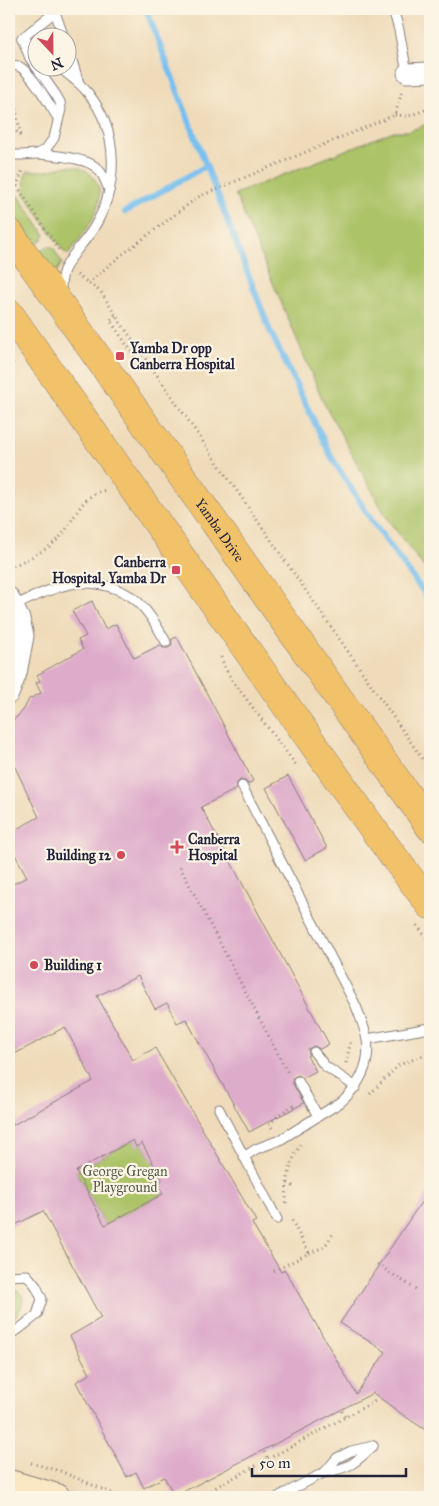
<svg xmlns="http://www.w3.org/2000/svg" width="439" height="1506" font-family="'IM FELL Great Primer',serif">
<rect width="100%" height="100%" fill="#fcf5e5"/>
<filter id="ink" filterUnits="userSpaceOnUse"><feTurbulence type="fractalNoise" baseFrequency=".02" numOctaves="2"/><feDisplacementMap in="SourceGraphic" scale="10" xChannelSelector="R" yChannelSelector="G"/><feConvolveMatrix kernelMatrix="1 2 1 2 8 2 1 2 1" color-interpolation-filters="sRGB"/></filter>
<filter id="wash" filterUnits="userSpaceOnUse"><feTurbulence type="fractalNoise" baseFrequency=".0096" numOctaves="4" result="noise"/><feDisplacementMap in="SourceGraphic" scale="20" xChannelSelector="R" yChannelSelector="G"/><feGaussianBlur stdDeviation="1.12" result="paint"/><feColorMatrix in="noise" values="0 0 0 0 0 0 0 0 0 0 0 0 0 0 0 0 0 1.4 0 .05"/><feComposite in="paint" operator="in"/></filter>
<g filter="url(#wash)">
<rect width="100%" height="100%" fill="#efdbba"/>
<g fill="#acc368" stroke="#677252">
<polygon points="430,123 430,575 388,520 324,403 235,194 394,131 409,131"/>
<path d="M 67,166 C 78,166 87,169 94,178 C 112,203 82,234 69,254 L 65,253 L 24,193 L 25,175 L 28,171 L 46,171 Z"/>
<polygon points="12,194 19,196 45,235 42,240 34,245 9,210 9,196"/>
<polygon points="46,247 53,247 62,263 55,274 41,256 43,254 41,250"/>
<polygon points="133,1140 136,1146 142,1143 162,1180 157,1184 163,1194 105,1225 76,1171"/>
<path d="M 9,1288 L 18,1291 L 23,1296 C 23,1308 18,1314 9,1322 Z"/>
</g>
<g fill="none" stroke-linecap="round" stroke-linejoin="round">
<g stroke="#76bfef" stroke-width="6">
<polyline points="146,9 270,331 332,458 374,524 430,601"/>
<polyline points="125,212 206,166"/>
</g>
</g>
<g id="blocks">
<g fill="#deaccb" fill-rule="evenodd">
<path d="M 92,601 L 105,629 L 116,624 L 134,658 L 160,645 L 163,648 L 169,648 L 172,645 L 172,639 L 177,637 L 253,781 L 248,784 L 245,781 L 240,780 L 237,783 L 237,789 L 201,807 L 329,1044 L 320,1049 L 314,1046 L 308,1049 L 309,1055 L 307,1056 L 316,1071 L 303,1078 L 298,1075 L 292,1078 L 293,1084 L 304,1103 L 249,1132 L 186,1019 L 177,1023 L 167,1003 L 155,1009 L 138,976 L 97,996 L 133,1060 L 155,1048 L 256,1221 L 252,1223 L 281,1272 L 285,1270 L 356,1394 L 386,1352 L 340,1323 L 430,1189 L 430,1433 L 403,1415 L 373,1393 L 175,1496 L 164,1477 L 144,1488 L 136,1472 L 127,1477 L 76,1382 L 90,1374 L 70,1336 L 101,1318 L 43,1211 L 9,1228 L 9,1127 L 93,1081 L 65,1027 L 9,1057 L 9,886 L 27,877 L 9,843 L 9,833 L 39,817 L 13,763 L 9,760 L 9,722 L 17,717 L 24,709 L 29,699 L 41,693 L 36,683 L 40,681 L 37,675 L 83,649 L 78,640 L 86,636 L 72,611 ZM 133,1140 L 136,1147 L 142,1143 L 162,1180 L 157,1183 L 163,1194 L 105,1225 L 76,1171 Z"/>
<polygon points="288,776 327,848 305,860 266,788"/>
</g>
</g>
</g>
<g filter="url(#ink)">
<use href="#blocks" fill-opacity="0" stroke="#887e7a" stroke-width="1"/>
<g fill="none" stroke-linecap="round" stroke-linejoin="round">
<g stroke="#887e7a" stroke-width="11">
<g id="lane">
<polyline points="54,9 64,38"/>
<polyline points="393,9 399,30 407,73"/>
<polyline points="22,38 55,12"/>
<polyline points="22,38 38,50"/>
<polyline points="68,48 79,83"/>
<path d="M 9,65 C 13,65 17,65 20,67 C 32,73 50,106 58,118"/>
<path d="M 60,68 C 70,76 80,83 88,93 C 120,133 119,187 93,229 C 84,243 71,255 64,270 C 61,277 61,286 61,293"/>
<path d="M 38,154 C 53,155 88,158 98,169 C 104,175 106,183 109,190"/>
<polyline points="9,155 22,155 37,154 45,150 54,138 61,109 60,102 56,95 30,58 22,38"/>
<path d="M 13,606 C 32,598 52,587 71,584 C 92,580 121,587 137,601 C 149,612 158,628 166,642"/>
<path d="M 242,786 L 356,1006 C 360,1017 365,1028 367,1040 C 371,1064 359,1086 341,1102 L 280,1140 L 256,1149 L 244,1157"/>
<polyline points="367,1039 430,1028"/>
<polyline points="314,1052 325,1066 356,1087"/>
<polyline points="298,1081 318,1116"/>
<polyline points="219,1109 277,1219"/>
<polyline points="9,1276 27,1275 36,1286 42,1299 37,1315 19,1329 9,1334"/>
<path d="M 325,1472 C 350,1468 355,1463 373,1446"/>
<polyline points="278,1497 325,1472 337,1458 351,1451 373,1446"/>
</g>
</g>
<g stroke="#887e7a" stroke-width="21">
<g id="street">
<polyline points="407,73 430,72"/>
<polyline points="9,597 20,619 24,636 17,673 9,694"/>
</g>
</g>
<g stroke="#887e7a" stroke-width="28">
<polyline id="secondary" points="9,1483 57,1497"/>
</g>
<g stroke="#887e7a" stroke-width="29">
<g id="primary">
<path id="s1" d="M 9,232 L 430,827"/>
<polyline points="9,313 376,833 430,905"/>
</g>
</g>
<g stroke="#887e7a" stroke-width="3" stroke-dasharray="1 4" stroke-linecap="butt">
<polyline points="395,115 409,116 430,108"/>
<polyline points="9,126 12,126 21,137 10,78"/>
<polyline points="17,186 59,250"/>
<polyline points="9,193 15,189 23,170"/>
<polyline points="77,275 101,292 116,316 430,770"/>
<polyline points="88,283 119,257 198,197 395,115 402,91"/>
<polyline points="116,316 110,320 141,366 149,364"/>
<polyline points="9,359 14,364"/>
<path d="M 9,568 C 24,560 43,553 56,541 C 75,524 78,494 107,490"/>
<polyline points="221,657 225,668 232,680 296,765"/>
<polyline points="180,867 288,1073"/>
<polyline points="417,925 430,943"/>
<polyline points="346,1063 351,1040"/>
<polyline points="370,1094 399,1065 427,1054 430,1055"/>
<polyline points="272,1128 269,1124 281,1113 296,1104"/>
<polyline points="288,1183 296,1188"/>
<path d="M 286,1203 C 286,1185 289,1160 301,1145"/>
<polyline points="309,1253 324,1247 333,1234"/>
<polyline points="377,1264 417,1290"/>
<polyline points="274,1271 309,1253 291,1219"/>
<polyline points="342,1411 345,1417"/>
<polyline points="264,1452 268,1459"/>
<polyline points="31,1463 60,1471 121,1497"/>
<polyline points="185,1494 187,1497"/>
<polyline points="198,1497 377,1400"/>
</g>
<use href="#lane" stroke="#fff" stroke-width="9"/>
<use href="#street" stroke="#fff" stroke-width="19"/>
<use href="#secondary" stroke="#fae7c3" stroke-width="26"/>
<use href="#primary" stroke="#f2c26a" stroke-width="28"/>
</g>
</g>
<g fill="#d1495b" stroke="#fcf5e5" stroke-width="2">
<rect x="115" y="351" width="10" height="10" rx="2.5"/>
<rect x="171" y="565" width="10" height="10" rx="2.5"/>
<path d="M174.5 839.5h5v5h5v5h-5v5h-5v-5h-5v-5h5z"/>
<circle cx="121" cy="855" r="5"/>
<circle cx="34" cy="965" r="5"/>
</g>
<g text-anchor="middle" stroke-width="4.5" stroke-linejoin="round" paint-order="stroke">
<g font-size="14" font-weight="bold" fill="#22223b" stroke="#fcf5e5" text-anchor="start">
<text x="130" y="353">Yamba Dr opp<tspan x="130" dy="16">Canberra Hospital</tspan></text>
<text x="166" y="567" text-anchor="end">Canberra<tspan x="166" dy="16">Hospital, Yamba Dr</tspan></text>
<text x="188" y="844">Canberra<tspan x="188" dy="16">Hospital</tspan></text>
<text x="111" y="860" text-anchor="end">Building 12</text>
<text x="44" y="970">Building 1</text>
</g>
<g font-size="14" fill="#22223b" stroke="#fcf5e5">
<text dy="5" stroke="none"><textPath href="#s1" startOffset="365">Yamba Drive</textPath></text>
</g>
<g font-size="14" fill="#525a4b" stroke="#fcf5e5">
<text x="125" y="1176">George Gregan<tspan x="125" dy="16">Playground</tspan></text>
</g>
</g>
<rect width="439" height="1506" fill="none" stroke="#fcf5e5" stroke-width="30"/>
<g transform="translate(52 52) rotate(158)"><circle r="24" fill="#fcf5e5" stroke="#a5a1a1"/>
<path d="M0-4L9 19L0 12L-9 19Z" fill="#d1495b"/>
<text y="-8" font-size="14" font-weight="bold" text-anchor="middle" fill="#22223b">N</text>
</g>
<path d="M252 1468v8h154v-8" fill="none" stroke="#22223b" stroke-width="2.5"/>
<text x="259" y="1468" font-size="15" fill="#22223b" stroke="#fcf5e5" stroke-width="4" paint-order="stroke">50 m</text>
</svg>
